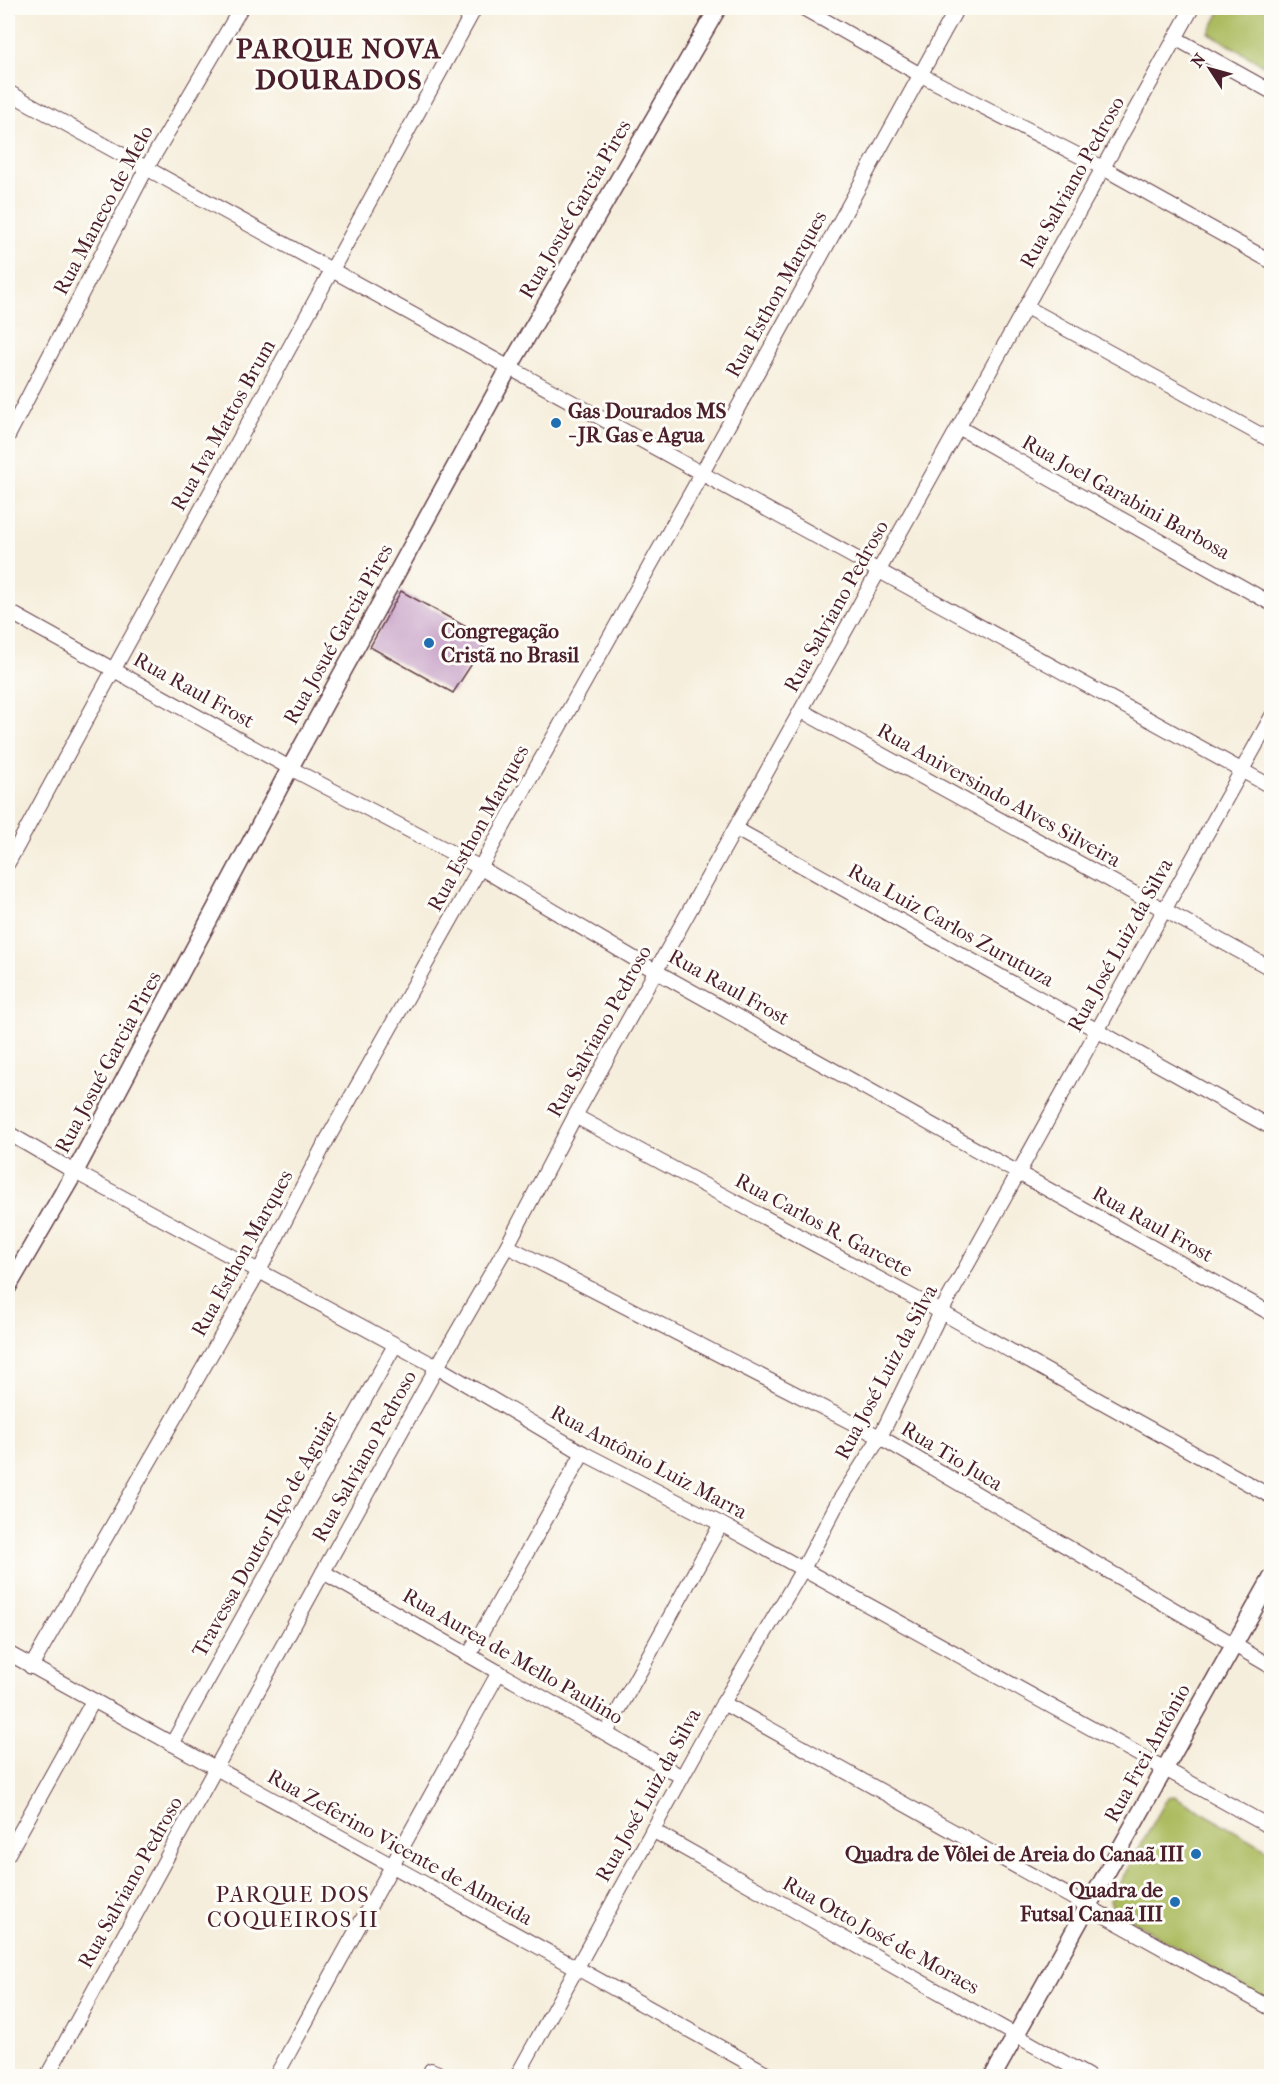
<svg xmlns="http://www.w3.org/2000/svg" width="1279" height="2084" font-family="'IM FELL French Canon',serif">
<rect width="100%" height="100%" fill="#fdfcf7"/>
<filter id="ink" filterUnits="userSpaceOnUse"><feTurbulence type="fractalNoise" baseFrequency=".0167" numOctaves="2"/><feDisplacementMap in="SourceGraphic" scale="12" xChannelSelector="R" yChannelSelector="G"/><feConvolveMatrix kernelMatrix="1 2 1 2 8 2 1 2 1" color-interpolation-filters="sRGB"/></filter>
<filter id="wash" filterUnits="userSpaceOnUse"><feTurbulence type="fractalNoise" baseFrequency=".008" numOctaves="4" result="noise"/><feDisplacementMap in="SourceGraphic" scale="24" xChannelSelector="R" yChannelSelector="G"/><feGaussianBlur stdDeviation="1.35" result="paint"/><feColorMatrix in="noise" values="0 0 0 0 0 0 0 0 0 0 0 0 0 0 0 0 0 1.4 0 .05"/><feComposite in="paint" operator="in"/></filter>
<g filter="url(#wash)">
<rect width="100%" height="100%" fill="#f6eedc"/>
<g fill="#acbb5e" stroke="#7b6d44" stroke-width="1.5">
<polygon points="1222,8 1271,8 1271,70 1209,33"/>
<polygon points="1174,1796 1271,1852 1271,2004 1113,1909 1110,1900 1168,1797"/>
</g>
<g id="blocks">
<polygon fill="#c49cc5" points="401,591 488,639 453,693 370,647"/>
</g>
</g>
<g filter="url(#ink)">
<use href="#blocks" fill-opacity="0" stroke="#643e46" stroke-width="1.5"/>
<g fill="none" stroke-linecap="round" stroke-linejoin="round">
<g stroke="#643e46" stroke-width="16">
<g id="minor">
<polyline points="803,8 919,74 1103,168 1272,262"/>
<polyline points="8,9 8,8"/>
<polyline points="1175,38 1272,92"/>
<polyline points="8,92 1272,787"/>
<polyline points="1026,307 1272,441"/>
<polyline points="960,428 1272,604"/>
<polyline points="8,436 146,169 241,8"/>
<polyline points="8,611 290,768 479,867 657,972 1272,1314"/>
<polyline points="802,711 1272,969"/>
<polyline points="736,829 1272,1128"/>
<polyline points="8,863 475,8"/>
<polyline points="575,1116 941,1312 1272,1497"/>
<polyline points="8,1133 75,1172 437,1367 583,1453 721,1524 1272,1828"/>
<polyline points="507,1246 880,1437 1272,1667"/>
<polyline points="323,1572 682,1777"/>
<polyline points="8,1653 772,2076"/>
<polyline points="469,1655 583,1453"/>
<polyline points="31,1667 259,1271 323,1147 701,475 957,8"/>
<polyline points="723,1703 1272,2009"/>
<polyline points="606,1733 721,1524"/>
<polyline points="172,1744 395,1345"/>
<polyline points="652,1830 1088,2076"/>
<polyline points="8,1854 93,1701"/>
<polyline points="431,2070 445,2076"/>
<polyline points="47,2076 323,1572 437,1367 507,1246 575,1116 1192,8"/>
<polyline points="276,2076 499,1672"/>
<polyline points="517,2076 723,1703 803,1569 837,1504 880,1437 941,1312 1272,716"/>
</g>
</g>
<g stroke="#643e46" stroke-width="19">
<g id="tertiary">
<polyline points="8,1287 75,1172 290,768 509,368 718,8"/>
<polyline points="993,2076 1272,1577"/>
</g>
</g>
<use href="#minor" stroke="#fff" stroke-width="14"/>
<use href="#tertiary" stroke="#fff" stroke-width="16"/>
</g>
</g>
<g fill="#1f6fb2" stroke="#fdfcf7" stroke-width="2">
<circle cx="556" cy="423" r="6"/>
<circle cx="429" cy="643" r="6"/>
<circle cx="1196" cy="1854" r="6"/>
<circle cx="1175" cy="1902" r="6"/>
</g>
<g text-anchor="middle" stroke-width="6" stroke-linejoin="round" paint-order="stroke">
<g font-size="21" fill="#4a1f2b" stroke="#fdfcf7">
<text transform="translate(1072 182) rotate(-61)" y="7">Rua Salviano Pedroso</text>
<text transform="translate(575 209) rotate(-60)" y="7">Rua Josué Garcia Pires</text>
<text transform="translate(103 210) rotate(-62)" y="7">Rua Maneco de Melo</text>
<text transform="translate(776 294) rotate(-61)" y="7">Rua Esthon Marques</text>
<text transform="translate(223 425) rotate(-61)" y="7">Rua Iva Mattos Brum</text>
<text transform="translate(1126 497) rotate(29)" y="7">Rua Joel Garabini Barbosa</text>
<text transform="translate(836 606) rotate(-61)" y="7">Rua Salviano Pedroso</text>
<text transform="translate(338 634) rotate(-61)" y="7">Rua Josué Garcia Pires</text>
<text transform="translate(194 690) rotate(29)" y="7">Rua Raul Frost</text>
<text transform="translate(999 795) rotate(29)" y="7">Rua Aniversindo Alves Silveira</text>
<text transform="translate(478 828) rotate(-61)" y="7">Rua Esthon Marques</text>
<text transform="translate(951 925) rotate(29)" y="7">Rua Luiz Carlos Zurutuza</text>
<text transform="translate(1120 945) rotate(-61)" y="7">Rua José Luiz da Silva</text>
<text transform="translate(729 987) rotate(29)" y="7">Rua Raul Frost</text>
<text transform="translate(599 1031) rotate(-61)" y="7">Rua Salviano Pedroso</text>
<text transform="translate(108 1062) rotate(-62)" y="7">Rua Josué Garcia Pires</text>
<text transform="translate(1153 1224) rotate(29)" y="7">Rua Raul Frost</text>
<text transform="translate(824 1225) rotate(28)" y="7">Rua Carlos R. Garcete</text>
<text transform="translate(242 1253) rotate(-61)" y="7">Rua Esthon Marques</text>
<text transform="translate(886 1372) rotate(-62)" y="7">Rua José Luiz da Silva</text>
<text transform="translate(364 1456) rotate(-61)" y="7">Rua Salviano Pedroso</text>
<text transform="translate(952 1456) rotate(31)" y="7">Rua Tio Juca</text>
<text transform="translate(649 1462) rotate(28)" y="7">Rua Antônio Luiz Marra</text>
<text transform="translate(265 1534) rotate(-61)" y="7">Travessa Doutor Ilço de Aguiar</text>
<text transform="translate(513 1656) rotate(30)" y="7">Rua Aurea de Mello Paulino</text>
<text transform="translate(1147 1753) rotate(-61)" y="7">Rua Frei Antônio</text>
<text transform="translate(648 1795) rotate(-61)" y="7">Rua José Luiz da Silva</text>
<text transform="translate(400 1847) rotate(29)" y="7">Rua Zeferino Vicente de Almeida</text>
<text transform="translate(130 1882) rotate(-61)" y="7">Rua Salviano Pedroso</text>
<text transform="translate(881 1935) rotate(29)" y="7">Rua Otto José de Moraes</text>
</g>
<g font-size="21" font-weight="bold" fill="#4a1f2b" stroke="#fdfcf7" text-anchor="start">
<text x="568" y="418">Gas Dourados MS<tspan x="568" dy="24">- JR Gas e Agua</tspan></text>
<text x="441" y="638">Congregação<tspan x="441" dy="24">Cristã no Brasil</tspan></text>
<text x="1184" y="1861" text-anchor="end">Quadra de Vôlei de Areia do Canaã III</text>
<text x="1163" y="1897" text-anchor="end">Quadra de<tspan x="1163" dy="24">Futsal Canaã III</tspan></text>
</g>
<g font-size="22" letter-spacing="1.5" fill="#4a1f2b" stroke="#fdfcf7">
<text x="293" y="1902">PARQUE DOS<tspan x="293" dy="25">COQUEIROS II</tspan></text>
</g>
<g font-size="27" font-weight="bold" letter-spacing="1.5" fill="#4a1f2b" stroke="#fdfcf7">
<text x="339" y="58">PARQUE NOVA<tspan x="339" dy="31">DOURADOS</tspan></text>
</g>
</g>
<rect width="1279" height="2084" fill="none" stroke="#fdfcf7" stroke-width="30"/>
<g transform="translate(1210 69) rotate(306)" stroke="#fdfcf7" stroke-width="4.5" paint-order="stroke">
<path d="M0-4.5L10 22L0 15L-10 22Z" fill="#4a1f2b"/>
<text y="-9" font-size="16" font-weight="bold" text-anchor="middle" fill="#4a1f2b">N</text>
</g>
</svg>
